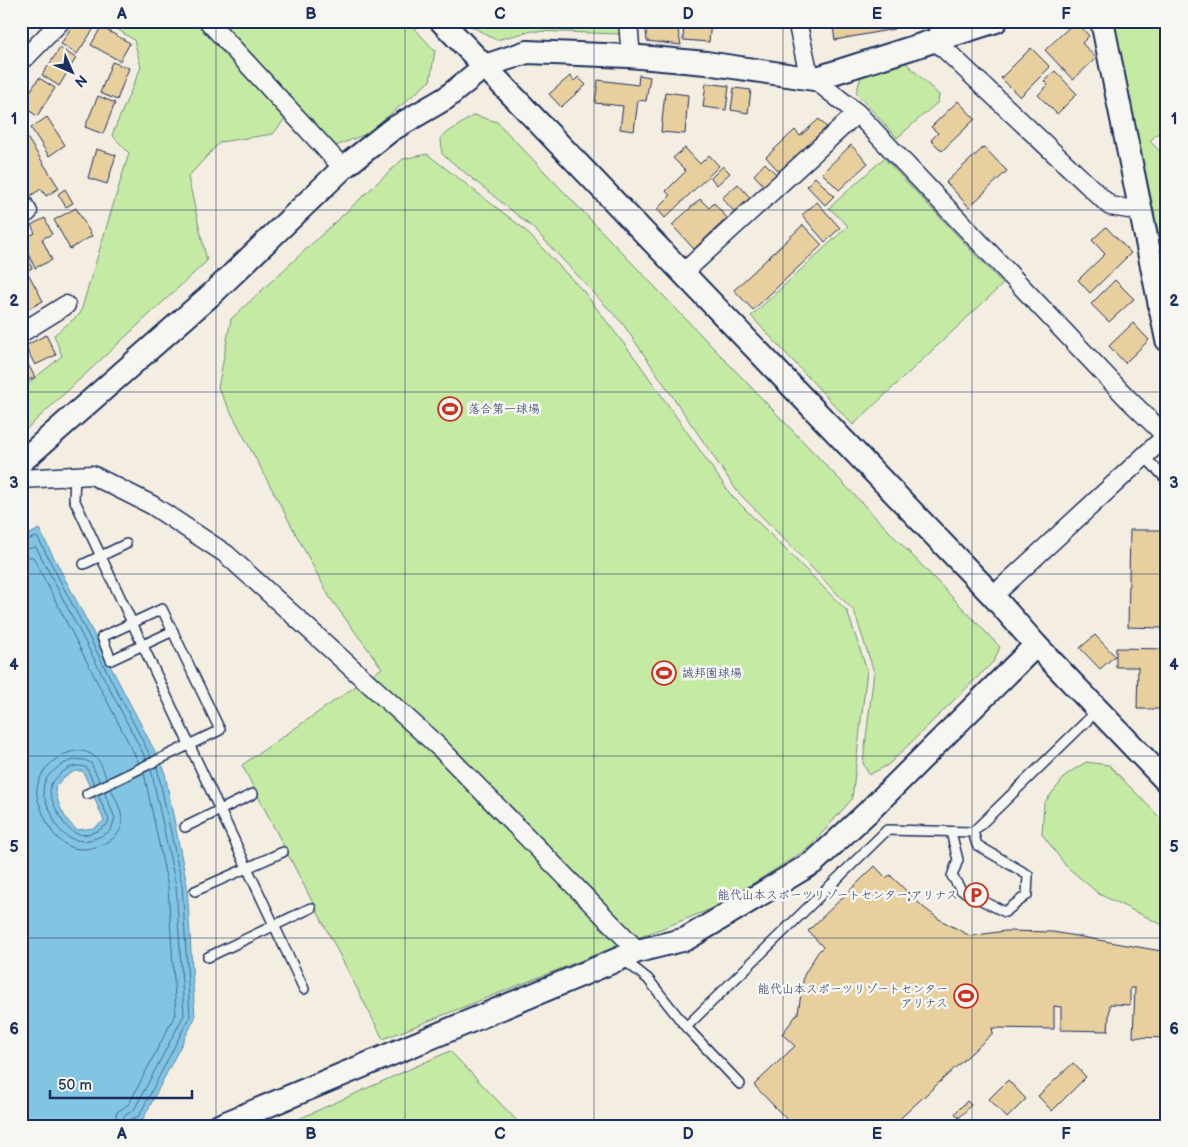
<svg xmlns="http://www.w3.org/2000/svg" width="1188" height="1147" font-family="'Balsamiq Sans','Klee One',sans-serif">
<rect width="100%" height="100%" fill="#f3eee1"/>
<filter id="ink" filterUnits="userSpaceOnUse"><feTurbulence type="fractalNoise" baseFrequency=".02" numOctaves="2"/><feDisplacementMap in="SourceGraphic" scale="10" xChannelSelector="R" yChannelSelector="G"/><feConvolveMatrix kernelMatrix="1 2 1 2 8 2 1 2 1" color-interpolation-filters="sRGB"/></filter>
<g filter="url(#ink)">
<g fill="#c5eaa3" stroke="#708c80">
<polygon points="105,21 195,21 285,119 273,134 220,142 188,177 207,261 21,434 21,389 62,356 54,335 80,314 129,153 112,135 141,67 134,40"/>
<polygon points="221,21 408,21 435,51 430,81 368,133 336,146"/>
<polygon points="467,21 619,21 620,34 532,31 496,40 471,26"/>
<polygon points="1112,21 1167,21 1167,124 1150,141 1167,159 1167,271"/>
<polygon points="904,61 939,95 938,102 897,138 856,93 862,74"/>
<polygon points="474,115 497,122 1000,647 994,661 888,765 869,775 863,763 874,672 854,611 737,491 623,324 532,227 442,154 441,137"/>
<polygon points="427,154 523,228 584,292 638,362 731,495 847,611 867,670 852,799 809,848 716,907 383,1039 242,765 382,668 330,598 218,388 231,319 403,159"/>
<polygon points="884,158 1003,284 853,425 751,316 848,226 829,208"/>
<polygon points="1086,762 1109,765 1167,825 1167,927 1099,894 1066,866 1042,834 1044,803 1067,774"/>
<polygon points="450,1051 522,1126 283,1126"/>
</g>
<path fill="#82c5e3" stroke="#5989ae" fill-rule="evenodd" d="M 39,529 L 164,769 L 187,885 L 195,1018 L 142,1121 L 124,1126 L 21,1126 L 21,539 ZM 75,771 L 83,771 L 104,821 L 94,828 L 77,830 C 65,821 56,802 55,787 L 63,778 Z"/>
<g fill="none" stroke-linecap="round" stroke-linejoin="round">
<g stroke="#446b93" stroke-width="1">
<polyline points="21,543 35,537 38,538 151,757"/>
<polyline points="21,550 36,547 146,759"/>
<polyline points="21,557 33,557 139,763"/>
<path d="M 106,778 C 104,772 102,763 96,758 C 73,735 26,773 39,803 C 45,819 51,837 68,846 C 84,855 123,843 122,821 C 122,810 115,798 111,789"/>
<path d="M 100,782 L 91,763 C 83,758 74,759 65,763 C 57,768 47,774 44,784 C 41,793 46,802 50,810 C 53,816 55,825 60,830 C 73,847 97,841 111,830 L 115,818 L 104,792"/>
<path d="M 94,784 L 87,768 C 72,761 60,773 51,784 C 48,794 53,802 57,811 C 69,836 82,842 107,825 L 109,820 L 98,795"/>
<polyline points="113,1126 117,1112 129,1104 176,1013 168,887 144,773"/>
<polyline points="121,1126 124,1116 134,1110 184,1015 176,886 151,769"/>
<polyline points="127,1126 129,1120 139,1116 190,1016 182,885 157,767"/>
</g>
</g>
<g fill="#e8cf9e" stroke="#1b2f5e">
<polygon points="75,21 87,21 95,27 77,54 61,44"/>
<polygon points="645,21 676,21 681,45 647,41"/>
<polygon points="684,21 711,21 709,42 683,40"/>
<polygon points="832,21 893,21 894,29 835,40"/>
<polygon points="1076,21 1089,36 1082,43 1096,58 1073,80 1045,50"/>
<polygon points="101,27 130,43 120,61 91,45"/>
<polygon points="60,48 76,58 59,86 42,75"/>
<polygon points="1031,48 1050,67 1020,97 1001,78"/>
<polygon points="112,62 129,68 117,100 100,93"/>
<polygon points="1055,71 1077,94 1057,114 1038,95 1048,85 1044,81"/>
<polygon points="639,75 650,77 646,101 638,100 634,131 620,129 623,106 595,103 598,80 638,85"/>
<polygon points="570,76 574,81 578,77 586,85 561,107 549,94"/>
<polygon points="39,78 55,88 37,116 21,105"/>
<polygon points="706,83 729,86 726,110 703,107"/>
<polygon points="734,88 751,90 748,113 731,110"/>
<polygon points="665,92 688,95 685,134 661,132"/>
<polygon points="98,96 115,103 103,134 85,127"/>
<polygon points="958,101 975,119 942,151 931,140 938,133 931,127"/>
<polygon points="47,117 65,145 49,156 31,128"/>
<polygon points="819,119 831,132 783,176 766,157 795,130 800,136"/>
<polygon points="21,128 59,188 46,196 41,189 27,198 21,189"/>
<polygon points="851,145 868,163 839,190 822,173"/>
<polygon points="984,147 1007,171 969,207 946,182"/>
<polygon points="685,148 700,164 709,155 719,166 665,218 657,209 670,196 666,191 686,171 673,158"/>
<polygon points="96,149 116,155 107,184 88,178"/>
<polygon points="765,163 780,178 768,190 754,175"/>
<polygon points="723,166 730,173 717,185 711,178"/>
<polygon points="815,177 834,196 825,205 807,186"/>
<polygon points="738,184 755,203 739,217 722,198"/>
<polygon points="65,189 73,203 66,207 58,194"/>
<polygon points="700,199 709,208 714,203 727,218 694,249 672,225"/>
<polygon points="817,202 840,228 825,242 802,215"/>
<polygon points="76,208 92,236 70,249 54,220"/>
<polygon points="45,218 52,234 42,239 52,260 35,268 21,240 35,233 31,225"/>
<polygon points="803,225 822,245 753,310 734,290"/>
<polygon points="1106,227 1131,253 1090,293 1078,280 1105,254 1092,240"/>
<polygon points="21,247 32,268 21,274"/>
<polygon points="29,275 43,301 21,313 21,280"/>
<polygon points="1115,280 1134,299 1109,322 1091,304"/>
<polygon points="1133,323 1149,340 1125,363 1109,346"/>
<polygon points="46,335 56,355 35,365 25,346"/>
<polygon points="21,352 35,377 21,384"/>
<polygon points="1130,530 1167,530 1167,709 1137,709 1138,667 1116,667 1116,648 1162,649 1162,628 1128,627"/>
<polygon points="1095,635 1115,656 1100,669 1080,648"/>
<polygon points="875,866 886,878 890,875 923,907 939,919 970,936 1005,931 1053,932 1167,952 1167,1038 1133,1037 1135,988 1130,988 1130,1005 1110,1004 1108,1031 1061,1030 1061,1007 1054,1006 1054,1029 992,1028 993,1033 892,1126 793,1126 754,1085 795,1046 782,1034 798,1013 804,975 818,952 823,947 808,931"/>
<polygon points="1073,1063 1086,1077 1052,1111 1038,1096"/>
<polygon points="1008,1080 1026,1099 1007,1118 989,1099"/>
<polygon points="967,1101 971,1105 959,1118 955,1113"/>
</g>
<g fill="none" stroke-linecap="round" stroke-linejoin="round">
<g stroke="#1b2f5e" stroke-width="12">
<g id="service">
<polyline points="932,21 936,39"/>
<polyline points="1144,456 1167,480"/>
<polyline points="75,476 74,499 304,989"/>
<polyline points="84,564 126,544"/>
<polyline points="87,794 220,730 162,609 102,637 111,660 173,631"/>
<polyline points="185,827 253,794"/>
<polyline points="951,832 958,860 952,876 961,890 1005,912 1027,895 1028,875 977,845 973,832"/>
<polyline points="195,891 283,852"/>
<polyline points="208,957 311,908"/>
<polyline points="624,960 648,979 686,1027 740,1084"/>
<polyline points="686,1027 887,830 973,832 1098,710"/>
</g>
</g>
<g stroke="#1b2f5e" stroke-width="21">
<g id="minor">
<polyline points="208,21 343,168"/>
<polyline points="628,21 630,46 629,56"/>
<polyline points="797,21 807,66 814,79 857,113 1128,399 1167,437"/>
<polyline points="937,42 1110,206 1141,211"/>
<polyline points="21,57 26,57 61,21"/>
<polyline points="21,201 28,212 21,216"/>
<polyline points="682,274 857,113"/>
<polyline points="21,333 66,305"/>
<polyline points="21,479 92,475 152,505 226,554 440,748 638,951"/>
<polyline points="993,596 1166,436"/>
</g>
</g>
<g stroke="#1b2f5e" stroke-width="26">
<g id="tertiary">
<polyline points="441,21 993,596 1036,645 1167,782"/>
<polyline points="1102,21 1167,340"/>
<polyline points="21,462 213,293 343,168 391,130 446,98 485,66 527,52 629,56 706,63 814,79 996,21"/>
<polyline points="219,1126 638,951 686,939 814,862 868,812 1036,645"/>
</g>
</g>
<use href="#service" stroke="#f6f6f2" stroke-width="9"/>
<use href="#minor" stroke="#f6f6f2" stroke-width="18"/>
<use href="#tertiary" stroke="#f6f6f2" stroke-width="22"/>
</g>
</g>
<path fill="none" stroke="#1b2f5e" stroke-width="1" stroke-opacity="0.55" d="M 216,21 L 216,1126M 405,21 L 405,1126M 594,21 L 594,1126M 783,21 L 783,1126M 972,21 L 972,1126M 21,210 L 1167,210M 21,392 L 1167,392M 21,574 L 1167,574M 21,756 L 1167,756M 21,938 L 1167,938"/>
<defs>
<g id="stadium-ring" transform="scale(1.25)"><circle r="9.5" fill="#f6f6f2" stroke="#c8321e" stroke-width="1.5"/><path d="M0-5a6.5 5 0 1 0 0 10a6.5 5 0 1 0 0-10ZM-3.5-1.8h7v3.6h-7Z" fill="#c8321e"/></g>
<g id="parking-ring" transform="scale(1.25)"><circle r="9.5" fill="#f6f6f2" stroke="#c8321e" stroke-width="1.5"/><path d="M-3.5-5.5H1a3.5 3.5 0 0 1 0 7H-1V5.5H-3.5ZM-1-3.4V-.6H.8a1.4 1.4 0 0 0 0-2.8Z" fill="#c8321e"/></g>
</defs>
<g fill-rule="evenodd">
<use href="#stadium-ring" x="450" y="409"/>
<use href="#stadium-ring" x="664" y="673"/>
<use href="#parking-ring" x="976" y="895"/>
<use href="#stadium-ring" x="966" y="996"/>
</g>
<g text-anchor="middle" stroke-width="5" stroke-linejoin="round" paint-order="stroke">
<g font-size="12" fill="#1b2f5e" stroke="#f6f6f2" text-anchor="start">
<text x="468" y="413">落合第一球場</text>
<text x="682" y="677">誠邦園球場</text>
<text x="958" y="899" text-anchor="end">能代山本スポーツリゾートセンター;アリナス</text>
<text x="948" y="993" text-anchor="end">能代山本スポーツリゾートセンター<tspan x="948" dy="14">アリナス</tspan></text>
</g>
</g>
<rect width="1188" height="1147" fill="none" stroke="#f6f6f2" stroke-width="55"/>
<g transform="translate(72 72) rotate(135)" stroke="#f6f6f2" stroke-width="4" paint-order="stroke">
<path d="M0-4L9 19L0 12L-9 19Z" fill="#1b2f5e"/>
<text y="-8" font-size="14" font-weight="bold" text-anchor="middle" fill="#1b2f5e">N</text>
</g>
<path d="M50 1090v8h142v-8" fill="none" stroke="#1b2f5e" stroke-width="2.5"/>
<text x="58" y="1090" font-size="15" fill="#1b2f5e" stroke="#f6f6f2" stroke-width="4" paint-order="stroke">50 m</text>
<rect x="28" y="28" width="1132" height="1092" fill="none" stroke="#1b2f5e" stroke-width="2"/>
<g font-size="16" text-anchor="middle" font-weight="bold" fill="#1b2f5e">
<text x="122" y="19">A</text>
<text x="311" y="19">B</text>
<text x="500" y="19">C</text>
<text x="688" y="19">D</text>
<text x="877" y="19">E</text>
<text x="1066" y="19">F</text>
<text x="14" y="124">1</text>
<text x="1174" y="124">1</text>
<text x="14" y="306">2</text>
<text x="1174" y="306">2</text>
<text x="14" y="488">3</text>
<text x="1174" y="488">3</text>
<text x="14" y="670">4</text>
<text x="1174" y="670">4</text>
<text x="14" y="852">5</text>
<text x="1174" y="852">5</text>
<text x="14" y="1034">6</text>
<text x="1174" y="1034">6</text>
<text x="122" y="1139">A</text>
<text x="311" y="1139">B</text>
<text x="500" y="1139">C</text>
<text x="688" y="1139">D</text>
<text x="877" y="1139">E</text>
<text x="1066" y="1139">F</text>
</g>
</svg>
